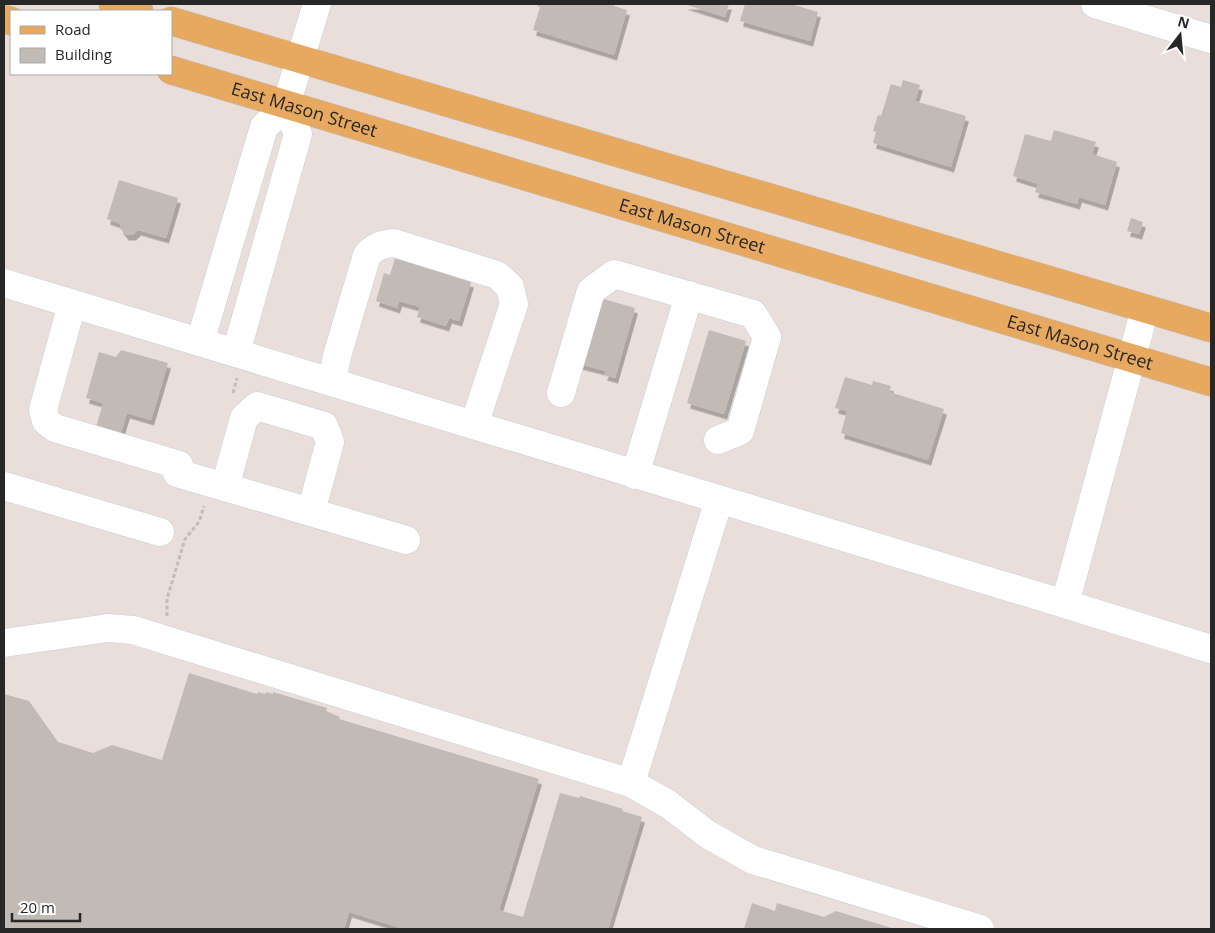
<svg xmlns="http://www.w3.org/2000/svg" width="1215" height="933" font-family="'Open Sans',sans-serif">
<defs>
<filter id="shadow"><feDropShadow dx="3" dy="5.5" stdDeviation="0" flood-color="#0004"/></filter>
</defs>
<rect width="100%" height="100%" fill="#e9ded9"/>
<g fill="#c1bab5" filter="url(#shadow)">
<polygon points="538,4 615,4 614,6 627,10 614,55 533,30 540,7 537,7"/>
<polygon points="684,4 729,4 725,17"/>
<polygon points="745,4 791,4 818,12 810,41 740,21"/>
<polygon points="903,80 920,85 915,101 966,116 951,167 873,143 876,132 873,131 878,115 881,116 891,84 901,87"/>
<polygon points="1054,130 1096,142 1092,154 1117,162 1105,205 1079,197 1077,204 1035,192 1038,184 1013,176 1025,134 1051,141"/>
<polygon points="119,180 178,198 166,238 138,230 133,235 126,235 120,228 121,224 107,219"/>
<polygon points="1131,218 1143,222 1139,234 1127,231"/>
<polygon points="427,243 459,253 452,276 471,282 459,321 449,318 446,326 417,317 420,307 399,301 397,308 376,301 384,273 390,275 395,258 420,265"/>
<polygon points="600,298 635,308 615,378 604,375 606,371 579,364"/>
<polygon points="709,330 746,341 724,414 687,403"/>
<polygon points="121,350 168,363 151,420 127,413 117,445 93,438 103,403 86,398 99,352 116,357"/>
<polygon points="845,377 872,385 873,381 891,386 889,392 944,409 928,460 841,433 847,411 835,408"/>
<polygon points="189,673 257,694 258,692 266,694 266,692 273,694 273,692 327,708 326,711 340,717 339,719 539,779 499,910 523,917 560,793 579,798 580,796 623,809 622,811 642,817 608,929 404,929 349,912 344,929 4,929 4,694 29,701 58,742 93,753 112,745 162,760"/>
<polygon points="752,903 775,911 777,903 824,917 836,911 895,929 744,929"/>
</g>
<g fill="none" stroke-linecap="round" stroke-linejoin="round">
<g stroke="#c7ced8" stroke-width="29">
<g id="minor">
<polyline points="1095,4 1211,39"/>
<polyline points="4,283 1065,604 1145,309"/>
<polyline points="72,304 43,410 46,421 55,428 179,465"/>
<polyline points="200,342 264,127 286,105 317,4"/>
<polyline points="236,353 298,134 286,105"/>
<path d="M 332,382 L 337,356 L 367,255 C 375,246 383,244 394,243 L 497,275 L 510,287 L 514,304 L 474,425"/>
<polyline points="561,393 591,291 614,274 753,314 767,337 740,431 718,440"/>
<polyline points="177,473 406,540"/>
<polyline points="635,475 689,295"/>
<polyline points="4,486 160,532"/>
<polyline points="225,487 244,418 257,406 324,426 330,442 311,512"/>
<polyline points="719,500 631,783 668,804 707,834 753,860 980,929"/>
<polyline points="1065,604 1211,649"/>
<polyline points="4,643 108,628 133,630 631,783"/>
</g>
</g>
<g stroke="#bebebe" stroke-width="29">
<g id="major">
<polyline points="113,4 139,11"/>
<polyline points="4,19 11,21"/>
<polyline points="171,21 1211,328"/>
<path id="s1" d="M 171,70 L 1211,382"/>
</g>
</g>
<g stroke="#bebebe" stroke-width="3" stroke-dasharray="4 2.5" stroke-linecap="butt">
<polyline points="233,393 237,378"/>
<polyline points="167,616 167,599 185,539 199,522 204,506"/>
</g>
<use href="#minor" stroke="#fff" stroke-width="28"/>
<use href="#major" stroke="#e7a95f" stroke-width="28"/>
</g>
<g text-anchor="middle" stroke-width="5" stroke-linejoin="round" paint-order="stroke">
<g font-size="18" fill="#272727" stroke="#fff">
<text dy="6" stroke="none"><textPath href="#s1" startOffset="139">East Mason Street</textPath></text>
<text dy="6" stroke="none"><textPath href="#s1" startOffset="544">East Mason Street</textPath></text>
<text dy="6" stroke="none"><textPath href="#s1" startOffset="949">East Mason Street</textPath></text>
</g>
</g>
<rect width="1215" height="933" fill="none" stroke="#272727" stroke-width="10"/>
<rect x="10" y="10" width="162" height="65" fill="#ffffff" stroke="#a9a9a9"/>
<rect x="20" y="26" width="25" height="8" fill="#e7a95f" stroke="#a9a9a9"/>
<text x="55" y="35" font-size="15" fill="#272727">Road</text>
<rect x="20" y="48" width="25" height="15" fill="#c1bab5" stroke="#a9a9a9"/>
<text x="55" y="60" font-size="15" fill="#272727">Building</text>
<g transform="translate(1180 35) rotate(16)" stroke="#ffffff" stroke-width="4" paint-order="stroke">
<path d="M0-4L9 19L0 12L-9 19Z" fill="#272727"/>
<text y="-8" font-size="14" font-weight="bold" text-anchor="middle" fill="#272727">N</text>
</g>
<path d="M12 913v8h68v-8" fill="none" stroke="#272727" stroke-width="2.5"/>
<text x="20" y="913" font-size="15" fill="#272727" stroke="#ffffff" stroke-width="4" paint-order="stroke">20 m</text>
</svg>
